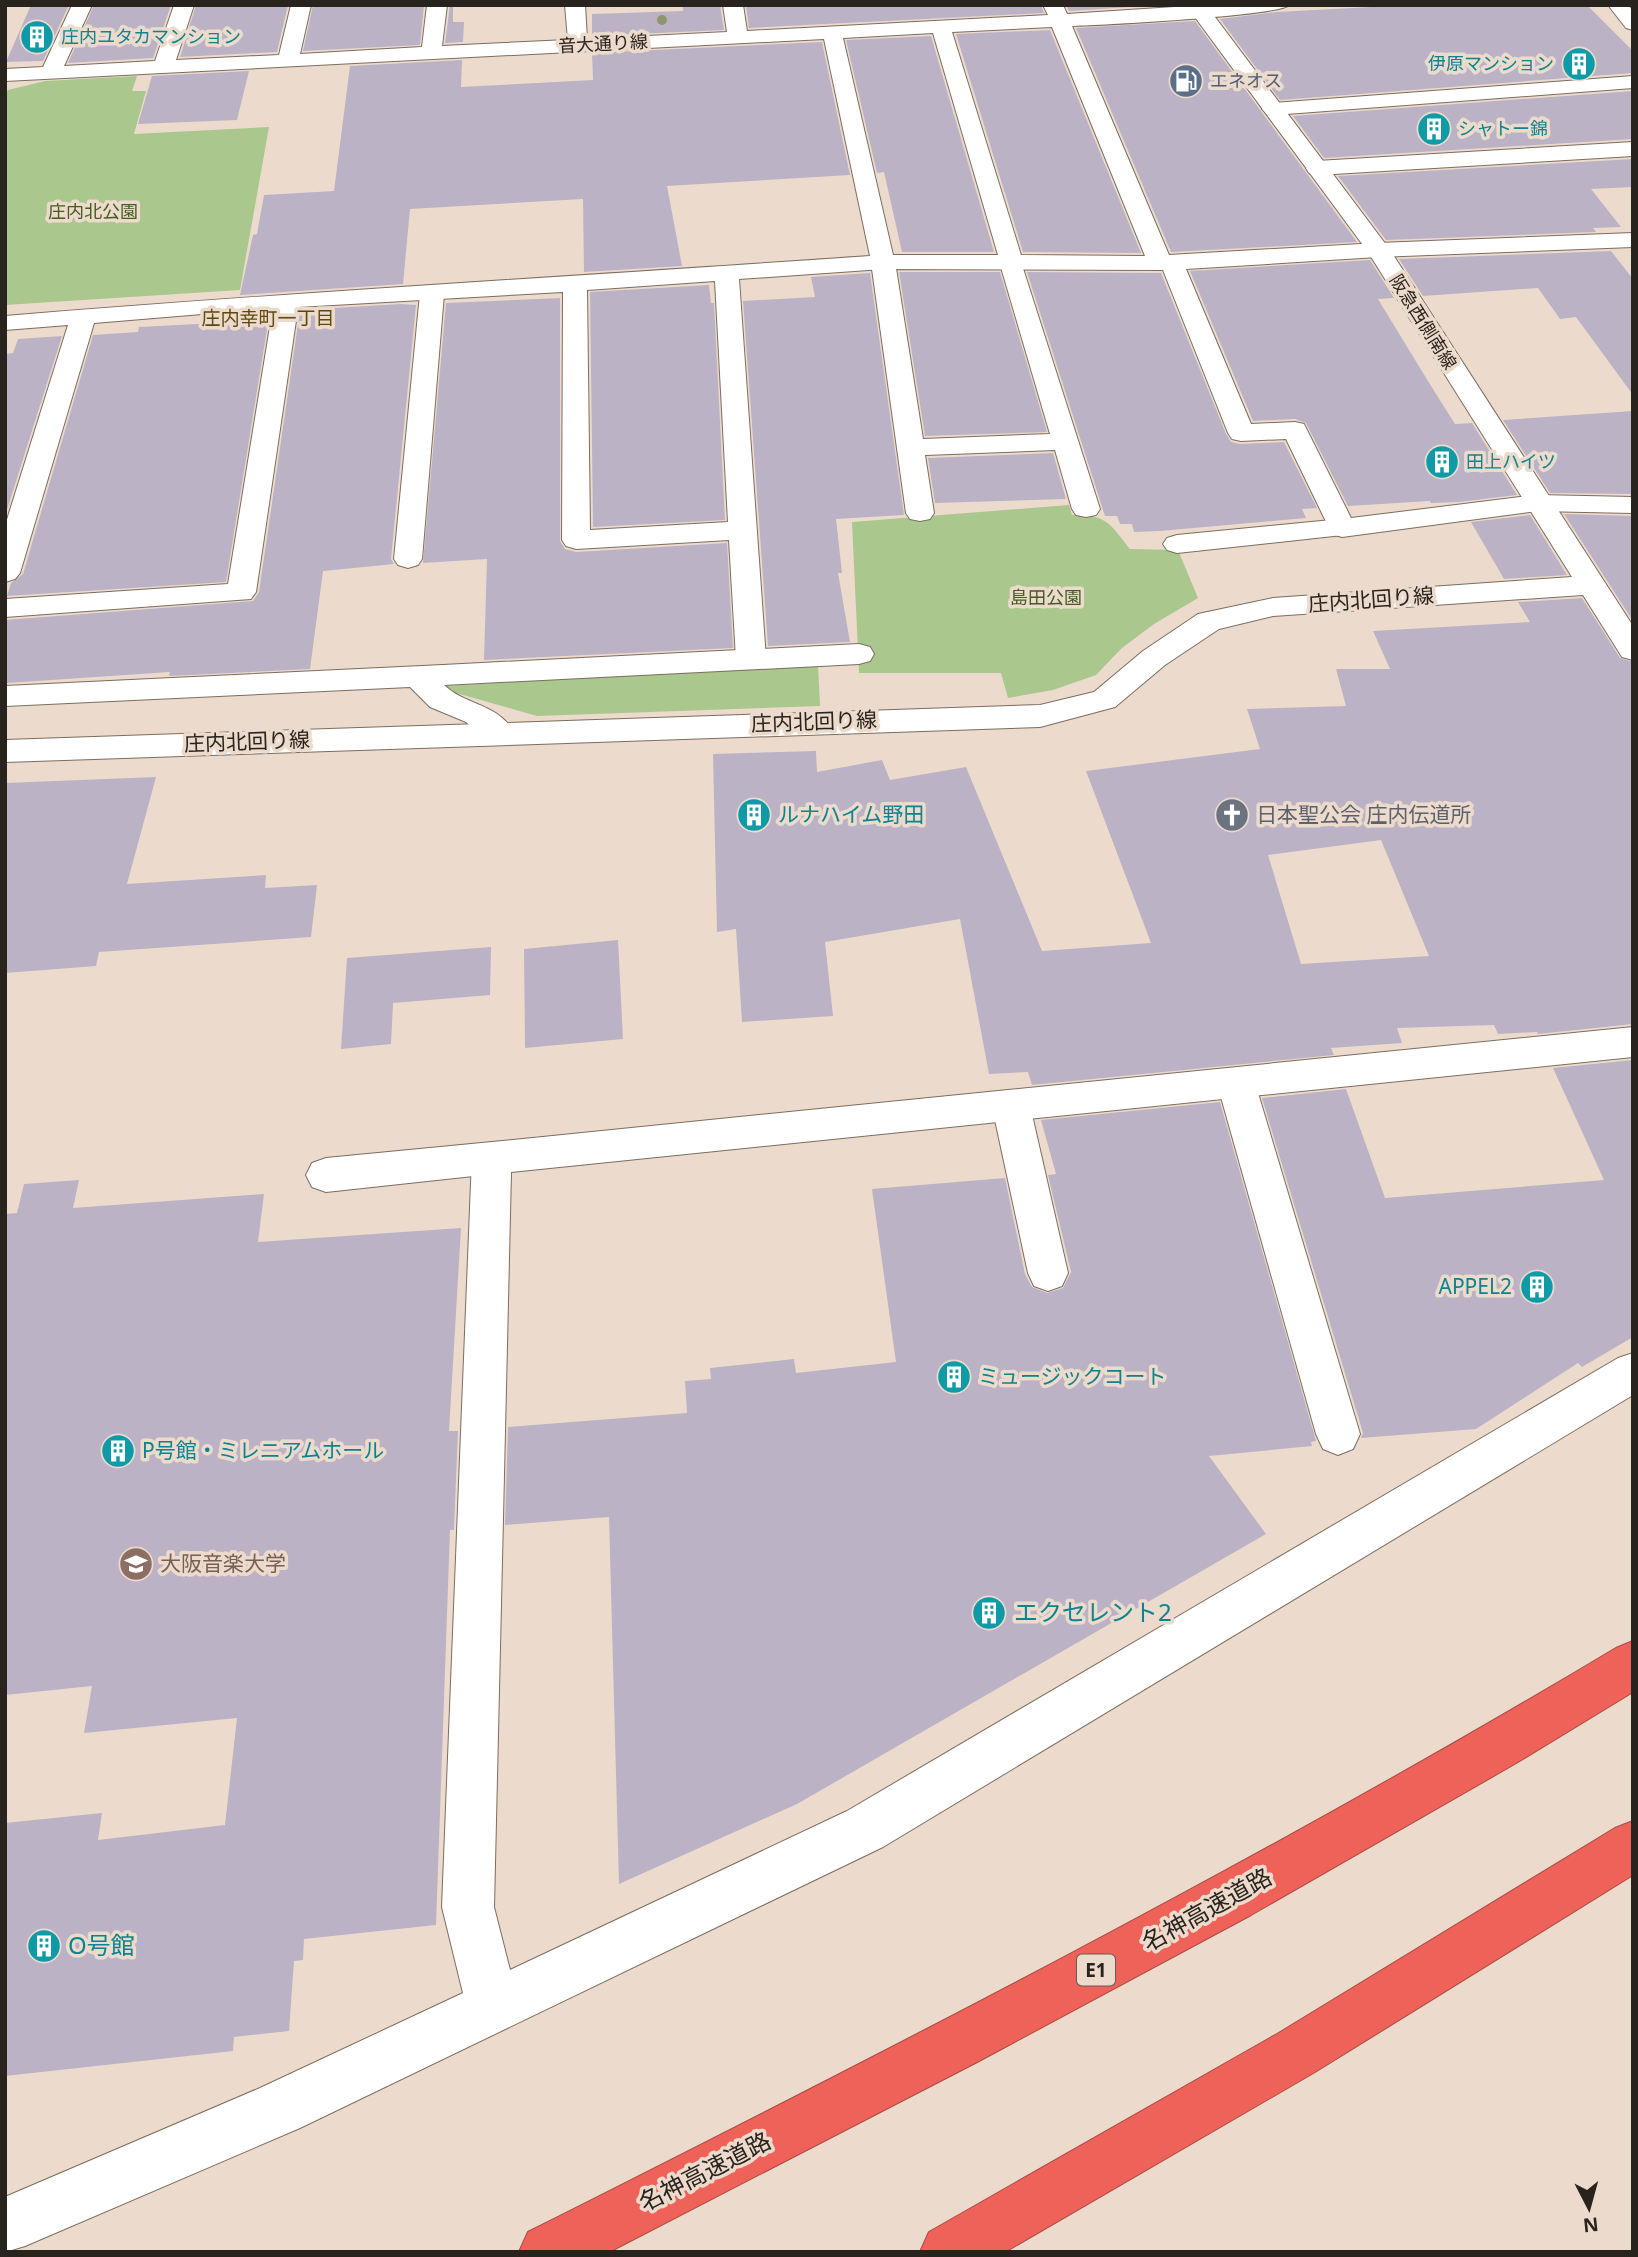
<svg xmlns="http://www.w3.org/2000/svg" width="1638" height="2257" font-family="'Noto Sans','Noto Sans JP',sans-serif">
<rect width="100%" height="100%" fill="#ecdbcc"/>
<g fill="#aac78e">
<polygon points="137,76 132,91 146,91 134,134 269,127 240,290 5,305 5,96 8,90 45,81"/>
<path d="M 1069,505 L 1072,515 C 1107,514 1110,524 1130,549 L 1178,550 L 1198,598 L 1154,624 L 1122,648 L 1096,675 L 1053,690 L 1008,698 L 1001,673 L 859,673 L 852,522 Z"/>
<polygon points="818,664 820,706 537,716 456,693 445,686"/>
</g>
<g fill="#bbb3c5" fill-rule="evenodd">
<polygon points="31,5 69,5 43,61 6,62"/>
<polygon points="94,5 171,5 153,58 68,63"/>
<polygon points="196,5 288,5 277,52 180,57"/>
<polygon points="313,5 424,5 420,45 303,51"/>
<polygon points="450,5 453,5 453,22 464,22 463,42 445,43"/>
<polygon points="683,5 720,5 724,30 592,36 592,14 683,11"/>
<polygon points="746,5 1041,5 1044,13 749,28"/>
<polygon points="1066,5 1160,5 1069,11"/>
<polygon points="1409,5 1587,5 1633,51 1633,73 1280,100 1220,19 1277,12"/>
<polygon points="1195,21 1307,174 1357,242 1171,252 1076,28"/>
<polygon points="1050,30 1141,253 1023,252 956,34"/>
<polygon points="931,36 994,252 902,252 884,172 877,173 846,40"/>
<polygon points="822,42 850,175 667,186 682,266 584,272 583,199 410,209 403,284 240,295 253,235 257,234 264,195 334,191 350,66 462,60 461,87 593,80 592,53"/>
<polygon points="249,71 237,120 138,124 152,76"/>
<polygon points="1633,91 1633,139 1324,158 1293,116"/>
<polygon points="1633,159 1633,187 1591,189 1621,227 1593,228 1596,232 1386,240 1338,176"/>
<polygon points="1611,251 1633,279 1633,395 1576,317 1560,319 1538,288 1423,296 1399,259"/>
<polygon points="1370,260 1394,298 1378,299 1431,386 1455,424 1472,423 1517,495 1459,502 1431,503 1430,501 1348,506 1306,423 1295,419 1253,421 1190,271"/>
<polygon points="899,272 1000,272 1047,432 925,436"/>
<polygon points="1027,272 1161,273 1226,434 1231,442 1240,444 1284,442 1317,508 1302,509 1306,518 1160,531 1134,532 1132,524 1120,524 1117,516 1105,516"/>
<polygon points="870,273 904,515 836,519 842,573 838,573 850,642 768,646 743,301 815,297 811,277"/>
<polygon points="709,285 711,303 714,303 725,520 593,527 590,292"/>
<polygon points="560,298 560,541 565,549 576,552 727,543 733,648 484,660 487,559 423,563 446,303"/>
<polygon points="401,304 416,305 391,559 394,564 323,571 310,669 169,676 170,672 7,683 5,620 253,601 259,592 300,310"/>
<polygon points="270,311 226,582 7,596 11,583 23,574 93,335 138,332 139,327 235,322 237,314"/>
<polygon points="62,336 5,516 5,354 13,353 18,339"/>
<polygon points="1633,411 1633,494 1550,493 1503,420"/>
<polygon points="1053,453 1066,499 935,503 928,458"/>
<polygon points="1564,514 1633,516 1633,621"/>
<polygon points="1530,515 1567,575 1504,579 1471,522"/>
<path d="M 1582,598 L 1620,658 L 1633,662 L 1633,1024 L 1538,1034 L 1537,1032 L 1498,1034 L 1494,1025 L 1397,1028 L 1402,1043 L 1331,1048 L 1334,1055 L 1032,1085 L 1028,1072 L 989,1074 L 960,919 L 825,942 L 833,1016 L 742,1022 L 736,929 L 717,932 L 713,754 L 816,751 L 817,772 L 882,760 L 890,780 L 966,767 L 1042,951 L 1151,943 L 1086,771 L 1260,749 L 1247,709 L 1346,706 L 1336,669 L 1390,669 L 1373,631 L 1530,622 L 1518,602 ZM 1381,840 L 1429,956 L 1301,964 L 1268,855 Z"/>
<polygon points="156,777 127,884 266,875 265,888 317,885 311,937 99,952 96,966 5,973 5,783"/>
<polygon points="618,940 623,1039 525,1048 524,949"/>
<polygon points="491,947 490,995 393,1003 391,1044 341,1049 347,958"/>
<polygon points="1633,1060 1633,1337 1582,1367 1578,1363 1476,1429 1361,1438 1363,1433 1262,1098 1346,1089 1385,1198 1604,1180 1553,1068"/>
<polygon points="1220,1102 1316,1441 1311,1442 1312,1446 1209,1456 1266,1534 797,1804 619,1884 609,1517 505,1525 508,1427 687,1413 685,1381 711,1379 710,1368 794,1359 796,1373 896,1362 872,1189 1005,1178 1025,1274 1032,1287 1047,1293 1063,1288 1071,1272 1048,1175 1056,1174 1041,1120"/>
<polygon points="79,1180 73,1208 264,1194 258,1242 461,1228 449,1431 458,1431 454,1530 450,1530 436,1925 304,1939 303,1960 294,1961 289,2031 234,2037 233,2051 5,2076 5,1823 102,1813 98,1840 225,1825 237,1718 84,1733 92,1686 5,1695 5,1214 17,1213 24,1184"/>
</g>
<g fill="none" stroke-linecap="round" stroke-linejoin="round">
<g stroke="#7c6d5f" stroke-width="2">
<g id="service">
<polygon points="883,255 891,257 895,262 923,439 1050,434 1000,264 1004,259 1020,259 1100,509 1096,515 1086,517 1076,515 1072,509 1055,450 925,455 934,513 930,519 920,521 910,519 906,513 871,262 875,257"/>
<polygon points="432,287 441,289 444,294 422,559 418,565 408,568 398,565 394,559 420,294 423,289"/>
<polygon points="1342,519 1352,522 1356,528 1352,534 1177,553 1167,550 1163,544 1167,538 1177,535"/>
<polygon points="1236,1068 1249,1072 1255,1083 1360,1434 1353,1449 1338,1455 1323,1449 1316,1434 1217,1083 1223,1072"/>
<polygon points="1011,1090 1024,1095 1030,1106 1068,1273 1062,1286 1048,1291 1034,1286 1028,1273 992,1106 998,1095"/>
<polygon points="492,1142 506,1146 512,1158 506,1170 492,1174 326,1192 312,1187 306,1175 312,1163 326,1158"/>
</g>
</g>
<g stroke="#7c6d5f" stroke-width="2">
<polygon id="pedestrian" points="859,644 870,647 874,654 870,661 859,664 443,685 432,682 428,675 432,668 443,665"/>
</g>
<g stroke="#7c6d5f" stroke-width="2">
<g id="minor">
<path d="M 72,5 L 92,5 L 64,66 L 155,61 L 174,5 L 194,5 L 176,60 L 279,55 L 291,5 L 311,5 L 300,54 L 422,47 L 427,5 L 447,5 L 442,46 L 568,40 L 565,5 L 585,5 L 587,39 L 727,32 L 723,5 L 743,5 L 747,31 L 1048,15 L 1043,5 L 1063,5 L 1067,14 L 1205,5 L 1289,5 C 1280,16 1099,25 1072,26 L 1169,255 L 1378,243 L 1633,233 L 1633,247 L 1378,257 L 1186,269 L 1251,424 L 1295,422 L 1304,424 L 1351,518 L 1537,495 L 1633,497 L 1633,513 L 1537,511 L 1342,537 L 1332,534 L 1286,439 L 1241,441 L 1232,439 L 1228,433 L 1163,270 L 883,269 L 739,279 L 766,659 L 762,666 L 751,669 L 740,666 L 736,659 L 729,540 L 576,549 L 566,546 L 562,540 L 563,292 L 298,307 L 256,592 L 251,599 L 5,617 L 5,599 L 228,584 L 273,308 L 94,323 L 20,573 L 15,579 L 5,582 L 5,526 L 68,325 L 5,330 L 5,316 C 293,292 582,276 870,256 L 824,39 L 5,81 L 5,69 L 43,67 ZM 1052,27 L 1145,256 L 1021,255 L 952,32 ZM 933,33 L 998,255 L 893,255 L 843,38 ZM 715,281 L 728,522 L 590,530 L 587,290 Z"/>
<polygon points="1608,5 1628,5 1633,11 1633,30 1626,28"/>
<polygon points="1633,76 1633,88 1273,115 1266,113 1262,109 1266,105 1273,103"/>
<polygon points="1633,142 1633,156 1317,175 1309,173 1306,168 1309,163 1317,161"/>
<path d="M 443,665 L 454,668 L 458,675 L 454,682 L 444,685 C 466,706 496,702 515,733 L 510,741 L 499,744 L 488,741 L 466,722 L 430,707 L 410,687 L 5,706 L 5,686 Z"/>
<polygon points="1633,1027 1633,1057 511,1172 494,1907 510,1970 847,1811 1618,1358 1633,1353 1633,1395 883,1847 300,2128 25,2246 5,2252 5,2197 260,2088 463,1993 442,1907 472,1158 478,1146 492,1142"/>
</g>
</g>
<g stroke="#7c6d5f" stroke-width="2">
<polygon id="tertiary" points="1186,5 1206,5 1390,250 1633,626 1633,660 1622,657 1583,595 1273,616 1219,629 1165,665 1115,707 1040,727 5,762 5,740 1040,705 1094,692 1143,651 1198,614 1273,598 1572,577 1368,252"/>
</g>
<g stroke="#aa4c44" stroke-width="2">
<g id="motorway">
<path d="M 1633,1641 L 1633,1692 L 1518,1762 L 1251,1915 L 979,2061 L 609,2252 L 519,2252 L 528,2232 C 896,2047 1262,1860 1616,1648 Z"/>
<polygon points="1633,1821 1633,1875 1315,2072 1005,2252 920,2252 929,2232 1277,2034 1615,1828"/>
</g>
</g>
<use href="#service" fill="#fff" fill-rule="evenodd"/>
<use href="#pedestrian" fill="#fff" fill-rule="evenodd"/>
<use href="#minor" fill="#fff" fill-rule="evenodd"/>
<use href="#tertiary" fill="#fff" fill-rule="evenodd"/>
<use href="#motorway" fill="#ef6259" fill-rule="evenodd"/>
</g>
<circle fill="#8e966d" cx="662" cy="20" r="5"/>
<defs>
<g id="building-disc" transform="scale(1.75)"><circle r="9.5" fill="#0f9aa8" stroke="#ecdbcc"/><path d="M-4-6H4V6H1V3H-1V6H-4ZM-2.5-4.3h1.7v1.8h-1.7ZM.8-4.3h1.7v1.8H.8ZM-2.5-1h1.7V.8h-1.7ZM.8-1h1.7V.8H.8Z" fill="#fff"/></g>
<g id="fuel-disc" transform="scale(1.75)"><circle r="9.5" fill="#5c6f8a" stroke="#ecdbcc"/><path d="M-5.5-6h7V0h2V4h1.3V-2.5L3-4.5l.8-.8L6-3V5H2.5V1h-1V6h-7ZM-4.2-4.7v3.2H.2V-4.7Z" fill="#fff"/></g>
<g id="church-disc" transform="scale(1.75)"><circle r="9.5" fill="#6b7280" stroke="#ecdbcc"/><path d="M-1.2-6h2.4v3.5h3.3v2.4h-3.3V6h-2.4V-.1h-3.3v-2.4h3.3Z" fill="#fff"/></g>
<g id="university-disc" transform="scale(1.75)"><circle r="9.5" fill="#8d6e63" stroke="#ecdbcc"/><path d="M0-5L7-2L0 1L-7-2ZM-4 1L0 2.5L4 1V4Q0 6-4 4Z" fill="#fff"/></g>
</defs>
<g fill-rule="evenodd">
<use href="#building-disc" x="37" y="37"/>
<use href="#building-disc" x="1579" y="64"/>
<use href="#fuel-disc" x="1186" y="81"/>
<use href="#building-disc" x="1434" y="129"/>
<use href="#building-disc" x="1442" y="462"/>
<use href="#building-disc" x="754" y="815"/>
<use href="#church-disc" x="1232" y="815"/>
<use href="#building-disc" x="1537" y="1287"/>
<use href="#building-disc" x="954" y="1377"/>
<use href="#building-disc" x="118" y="1451"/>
<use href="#university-disc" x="136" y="1564"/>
<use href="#building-disc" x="989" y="1613"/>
<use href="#building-disc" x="44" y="1946"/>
</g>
<g text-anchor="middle" stroke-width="7" stroke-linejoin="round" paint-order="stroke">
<g font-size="18" fill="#0d838f" stroke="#ecdbcc" text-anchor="start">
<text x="61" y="43">庄内ユタカマンション</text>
<text x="1554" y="70" text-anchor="end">伊原マンション</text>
<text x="1458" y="135">シャトー錦</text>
<text x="1466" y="468">田上ハイツ</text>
</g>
<g font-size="18" fill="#29231d" stroke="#ecdbcc">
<text transform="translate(603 44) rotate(-3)" y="6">音大通り線</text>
<text transform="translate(1423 322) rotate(58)" y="6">阪急西側南線</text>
</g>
<g font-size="18" fill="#4e5e75" stroke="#ecdbcc" text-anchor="start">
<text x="1210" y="87">エネオス</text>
</g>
<g font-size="18" fill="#415d1f" stroke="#ecdbcc">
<text x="93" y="218">庄内北公園</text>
<text x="1046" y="604">島田公園</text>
</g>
<g font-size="19" fill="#5f480b" stroke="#ecdbcc">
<text x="268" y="325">庄内幸町一丁目</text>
</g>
<rect fill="#ecdbcc" stroke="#645a52" stroke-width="2" x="1077" y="1954.5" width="38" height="31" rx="5"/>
<g font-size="19" font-weight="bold" fill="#29231d">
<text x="1096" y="1977">E1</text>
</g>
<g font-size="21" fill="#29231d" stroke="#ecdbcc">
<text transform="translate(1371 600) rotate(-4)" y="7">庄内北回り線</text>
<text transform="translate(814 722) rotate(-2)" y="7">庄内北回り線</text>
<text transform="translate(247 742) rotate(-2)" y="7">庄内北回り線</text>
</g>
<g font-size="21" fill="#0d838f" stroke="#ecdbcc" text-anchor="start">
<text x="778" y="822">ルナハイム野田</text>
<text x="1512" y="1294" text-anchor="end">APPEL2</text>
<text x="978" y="1384">ミュージックコート</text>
<text x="142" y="1458">P号館・ミレニアムホール</text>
</g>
<g font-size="21" fill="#5b616d" stroke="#ecdbcc" text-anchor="start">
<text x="1256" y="822">日本聖公会 庄内伝道所</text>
</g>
<g font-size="21" fill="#785e54" stroke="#ecdbcc" text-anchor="start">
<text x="160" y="1571">大阪音楽大学</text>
</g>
<g font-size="24" fill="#0d838f" stroke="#ecdbcc" text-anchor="start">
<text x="1014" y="1621">エクセレント2</text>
<text x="68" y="1954">O号館</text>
</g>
<g font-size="24" fill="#29231d" stroke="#ecdbcc">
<text transform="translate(1207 1910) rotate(-29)" y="8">名神高速道路</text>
<text transform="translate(705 2172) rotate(-27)" y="8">名神高速道路</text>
</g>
</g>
<rect width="1638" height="2257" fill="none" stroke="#29231d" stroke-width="14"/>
<g transform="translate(1589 2208) rotate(174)" stroke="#ecdbcc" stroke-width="5" paint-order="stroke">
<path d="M0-5L12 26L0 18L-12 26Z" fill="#29231d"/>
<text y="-10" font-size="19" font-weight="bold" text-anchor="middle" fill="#29231d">N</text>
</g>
</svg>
